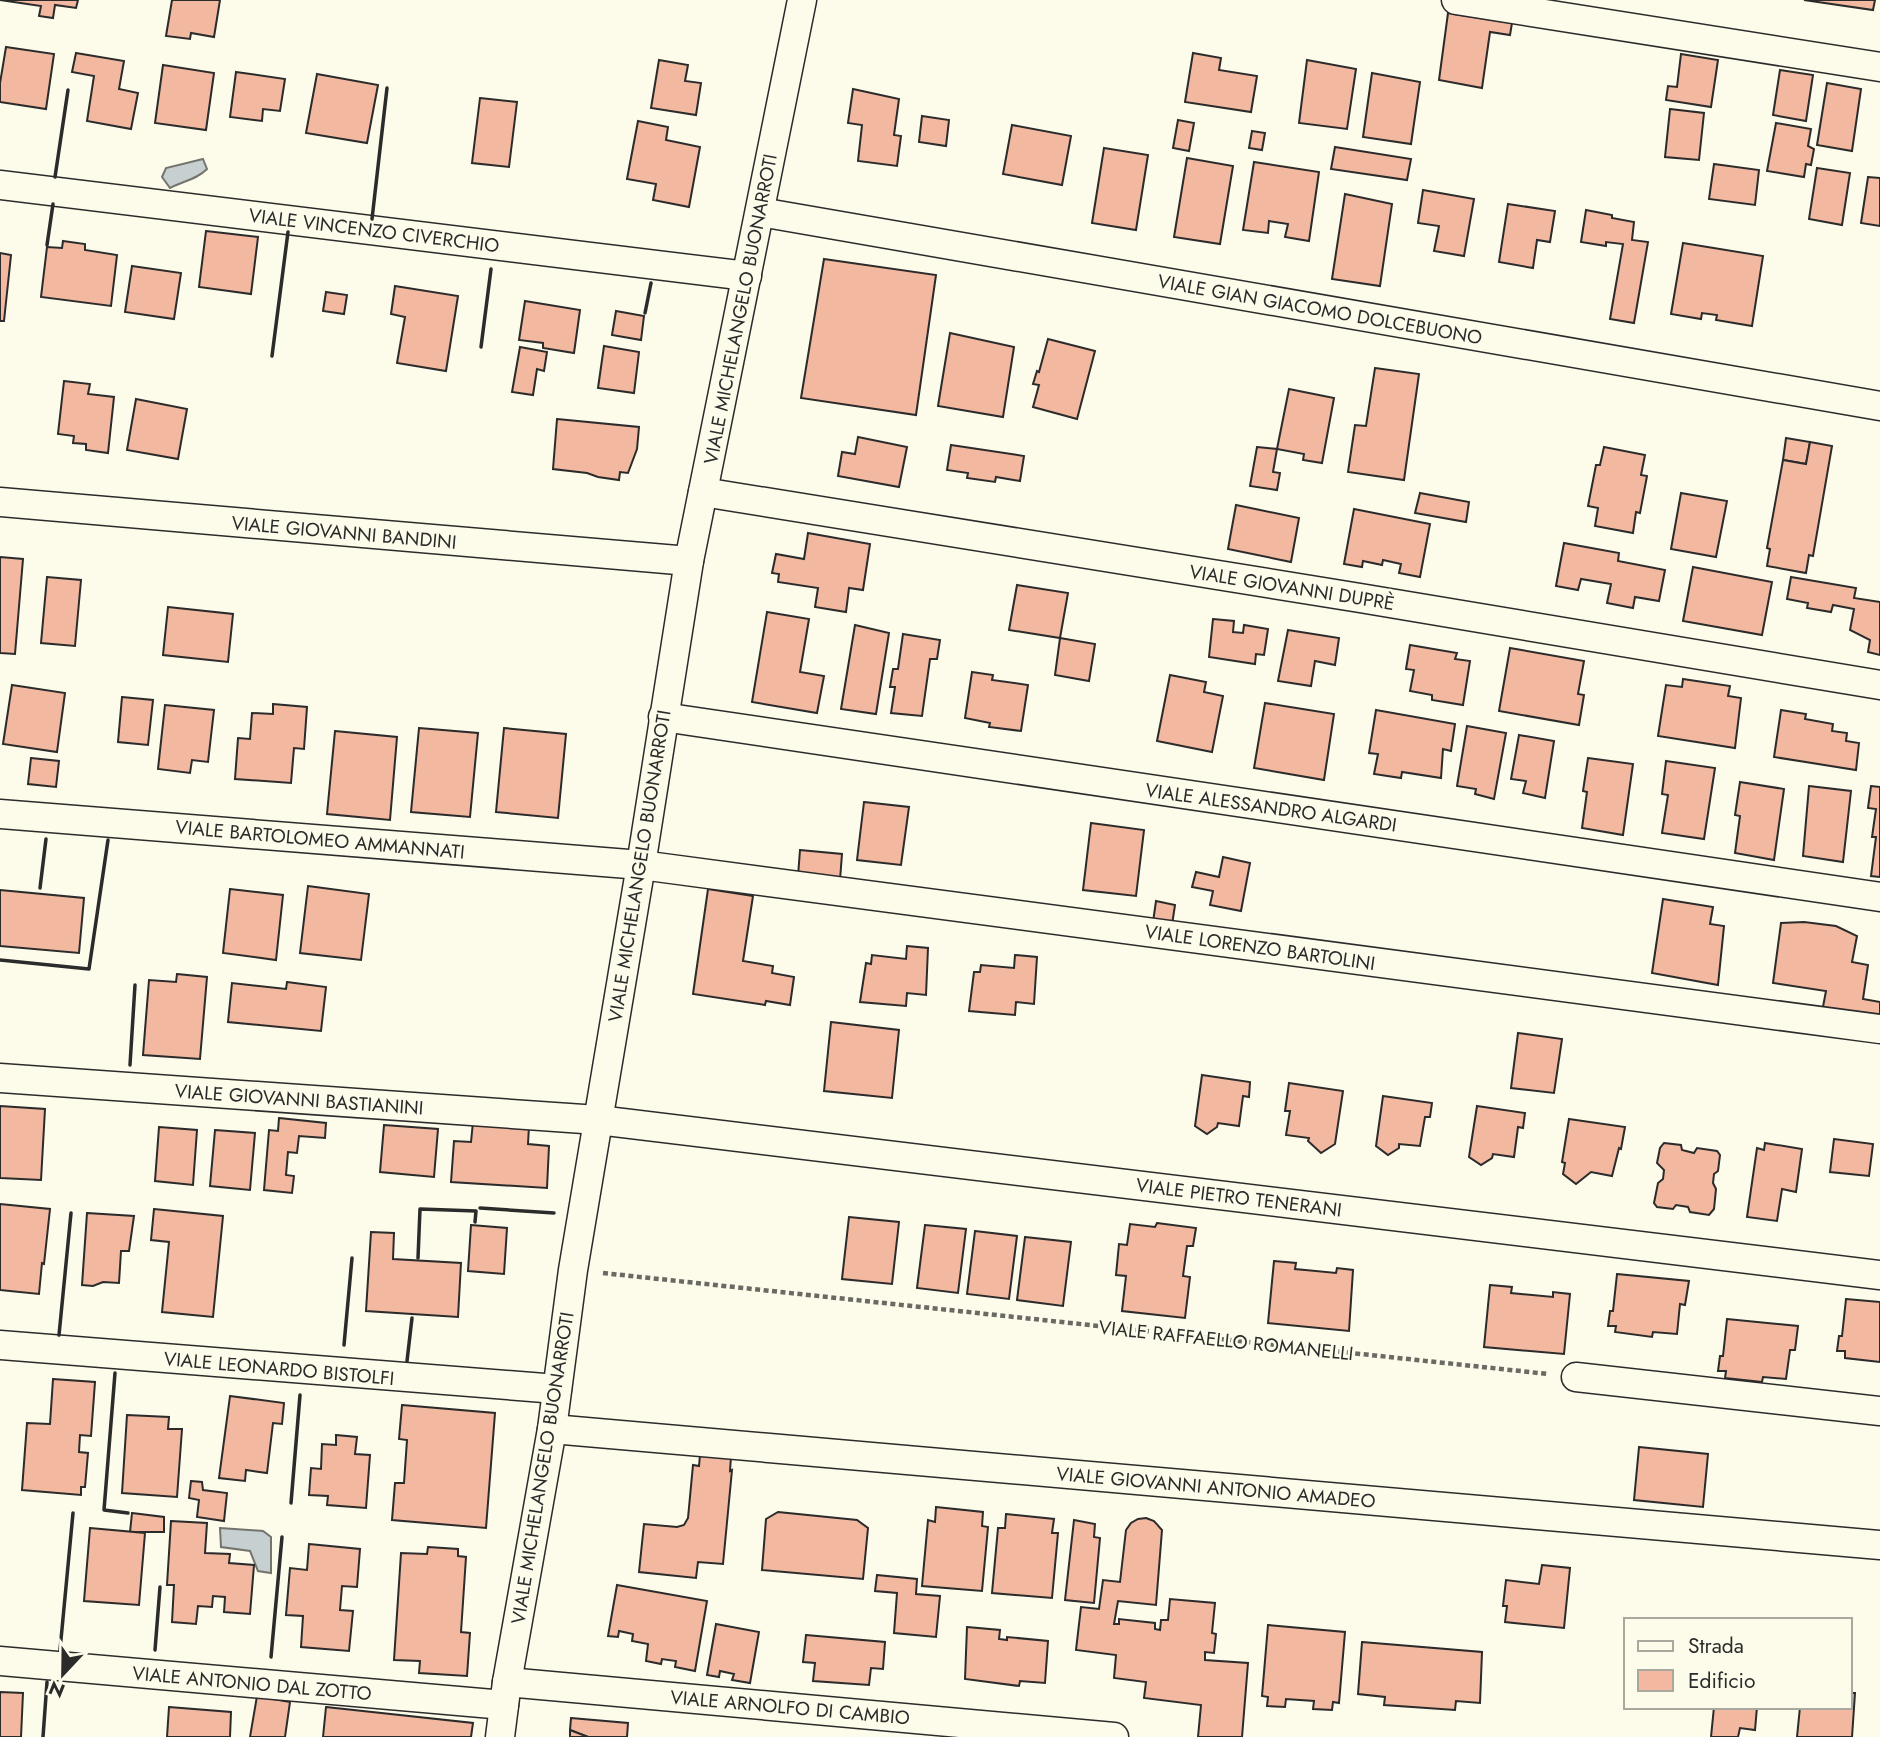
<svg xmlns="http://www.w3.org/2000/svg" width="1880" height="1737" font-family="Jost,sans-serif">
<rect width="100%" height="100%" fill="#fdfbea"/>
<g fill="#c7d0d0" stroke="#74746e" stroke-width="2">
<path d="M 203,159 L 207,169 C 196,180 183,181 170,188 L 162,177 L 166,168 Z"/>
<polygon points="220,1528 263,1531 271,1537 271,1573 258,1571 250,1551 221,1547"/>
</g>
<g fill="#f2b8a0" stroke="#2b2b2b" stroke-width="2">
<polygon points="0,0 78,0 76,8 55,5 53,18 39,16 41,6"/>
<polygon points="172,0 220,0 214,37 191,33 190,39 166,36"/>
<polygon points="1804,0 1875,0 1873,10"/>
<polygon points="1448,13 1512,23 1510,35 1490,32 1482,88 1439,80"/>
<polygon points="6,47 54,54 46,109 0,102 0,83"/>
<polygon points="76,53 124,61 119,89 138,93 131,129 87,121 94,76 72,72"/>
<polygon points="1193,53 1221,58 1219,70 1257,76 1251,112 1185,102"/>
<polygon points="1681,54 1718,60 1711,107 1666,100 1668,86 1677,87"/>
<polygon points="659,60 688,65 685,81 701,83 696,115 651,108"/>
<polygon points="1307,60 1356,69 1347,129 1299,123"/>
<polygon points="163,65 214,73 206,130 155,123"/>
<polygon points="1780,70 1813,75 1806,121 1773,115"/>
<polygon points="236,72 285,79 280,111 263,109 262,121 230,117"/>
<polygon points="1372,73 1420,82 1411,144 1363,137"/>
<polygon points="317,74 378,85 367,143 306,133"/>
<polygon points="1827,83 1861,89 1852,151 1817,145"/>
<polygon points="853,89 899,99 894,135 901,136 897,166 858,161 862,125 848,123"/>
<polygon points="480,98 517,102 509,167 472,163"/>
<polygon points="1670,109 1704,113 1699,160 1665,157"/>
<polygon points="922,116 949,120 946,146 919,142"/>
<polygon points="1178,120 1194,123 1189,151 1173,148"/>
<polygon points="638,121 668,127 666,140 700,147 689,207 653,200 656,184 627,179"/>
<polygon points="1776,123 1811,129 1808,146 1814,149 1811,165 1806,164 1804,177 1767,171"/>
<polygon points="1012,125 1071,136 1062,185 1003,174"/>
<polygon points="1252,131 1265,133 1262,150 1249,148"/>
<polygon points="1335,147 1411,159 1407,180 1331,169"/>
<polygon points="1104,148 1148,155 1136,230 1092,223"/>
<polygon points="1187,158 1233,166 1220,244 1174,237"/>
<polygon points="1254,162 1319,172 1309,241 1285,237 1288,224 1269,221 1268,233 1243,230"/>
<polygon points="1714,164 1759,170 1755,205 1709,199"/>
<polygon points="1817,168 1850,173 1842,225 1809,219"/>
<polygon points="1868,177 1880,178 1880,226 1861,223"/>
<polygon points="1423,190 1474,199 1464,256 1434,251 1439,226 1418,223"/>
<polygon points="1345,194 1392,204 1380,286 1332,279"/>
<polygon points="1508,204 1555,211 1550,242 1537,240 1533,268 1499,262"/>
<polygon points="1586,210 1612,215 1612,218 1634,222 1632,240 1648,242 1634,323 1610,319 1623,244 1606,242 1606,246 1581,242"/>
<polygon points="206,231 258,237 251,294 199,287"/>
<polygon points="63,241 85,244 85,250 117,255 111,306 41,297 47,247 62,248"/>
<polygon points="1683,243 1763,256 1752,326 1716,320 1717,315 1702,313 1701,319 1671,314"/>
<polygon points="0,253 11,255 4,321 0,321"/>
<polygon points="824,259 936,275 916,415 801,398"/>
<polygon points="132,266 181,273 174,319 125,312"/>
<polygon points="395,286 458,296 446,371 397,363 405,317 391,314"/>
<polygon points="326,292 347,295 344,314 323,311"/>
<polygon points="525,301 580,310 574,353 543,348 543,343 519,340"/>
<polygon points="616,311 644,316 641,340 612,335"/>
<polygon points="950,333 1014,347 1003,417 938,406"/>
<polygon points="1048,339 1095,351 1077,419 1033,407 1039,385 1033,384 1037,371 1039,372"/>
<polygon points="604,346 639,352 634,393 598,388"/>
<polygon points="520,347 547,352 544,371 537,369 533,395 512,392"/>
<polygon points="1375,368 1419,374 1404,480 1348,472 1355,425 1366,426"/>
<polygon points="64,381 90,384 88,394 114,397 108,453 86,450 86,444 73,443 74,436 58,434"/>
<polygon points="1289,389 1334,398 1322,463 1303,460 1304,454 1277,449"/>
<polygon points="136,399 187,409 178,459 127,450"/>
<polygon points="557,419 639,427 637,449 628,473 620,472 619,480 598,477 587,473 553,469"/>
<polygon points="858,437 907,447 899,487 838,476 842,452 855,454"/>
<polygon points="1786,438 1810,442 1806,464 1783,460"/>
<polygon points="1810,442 1832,446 1813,556 1809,555 1806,573 1767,566 1770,549 1767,548 1783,460 1806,464"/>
<polygon points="951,445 1024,456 1020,481 996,477 995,482 967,478 968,473 947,470"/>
<polygon points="1257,447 1277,449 1273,472 1280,473 1277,490 1250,486"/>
<polygon points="1604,447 1645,455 1641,475 1647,476 1640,513 1636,512 1633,533 1595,526 1598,508 1588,506 1596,465 1600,465"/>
<polygon points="1420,493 1469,502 1466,522 1415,513"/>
<polygon points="1681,493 1727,501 1716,557 1671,549"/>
<polygon points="1236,505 1299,518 1291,562 1228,549"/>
<polygon points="1354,509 1430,524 1420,577 1399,573 1401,564 1383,560 1382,565 1363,561 1362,567 1344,564"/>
<polygon points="808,533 870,544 863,590 849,588 846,612 815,607 818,588 778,582 779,574 772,573 776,554 804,559"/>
<polygon points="1564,543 1619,553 1618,561 1665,570 1659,601 1635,597 1633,608 1607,603 1611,584 1581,579 1578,590 1556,586"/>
<polygon points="0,557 23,559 15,654 0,653"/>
<polygon points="1693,567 1772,582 1762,635 1683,621"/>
<polygon points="47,577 81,580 75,646 41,643"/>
<polygon points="1791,577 1856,588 1854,598 1880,602 1880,655 1868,652 1870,640 1850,630 1854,609 1833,605 1831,612 1807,608 1808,603 1787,599"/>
<polygon points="1017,585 1068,593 1060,638 1009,630"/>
<polygon points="168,607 233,614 228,662 163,655"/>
<polygon points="767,612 809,619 800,672 824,676 817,713 752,702"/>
<polygon points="1213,619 1234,621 1233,632 1243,633 1244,625 1268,629 1264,655 1256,654 1255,664 1209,657"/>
<polygon points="855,625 889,633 876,714 841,709"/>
<polygon points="1288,630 1339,638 1335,665 1315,661 1311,686 1278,681"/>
<polygon points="903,634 940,640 937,659 930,659 922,716 891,713 895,687 890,687 893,669 898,669"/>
<polygon points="1060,638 1095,644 1089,681 1055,675"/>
<polygon points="1410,645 1457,653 1455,659 1470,661 1463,705 1432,700 1432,695 1410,691 1414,670 1406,669"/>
<polygon points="1510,648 1584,661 1578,694 1584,695 1579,725 1499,711"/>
<polygon points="972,672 993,675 992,680 1028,685 1021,731 989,727 990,723 965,718"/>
<polygon points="1170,675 1206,682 1204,692 1223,696 1212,752 1157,741"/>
<polygon points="1683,679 1730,686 1728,696 1741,698 1735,748 1658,736 1666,685 1682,687"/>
<polygon points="12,685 65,693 57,752 3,744"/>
<polygon points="122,697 153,700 148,745 118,742"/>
<polygon points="1265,703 1334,714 1324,780 1254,768"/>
<polygon points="273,704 307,707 304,749 294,748 291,783 235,779 238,738 250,739 252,713 273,714"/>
<polygon points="165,705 214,710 208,762 192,760 190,773 158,769"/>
<polygon points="1376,710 1455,724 1451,751 1443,749 1441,778 1402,772 1401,778 1374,774 1378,754 1369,753"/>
<polygon points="1781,710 1806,714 1805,719 1833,724 1832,731 1847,733 1846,741 1859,743 1856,770 1774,757"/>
<polygon points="1467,726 1506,733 1494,799 1475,794 1476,789 1457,786"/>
<polygon points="419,728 478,733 470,817 411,812"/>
<polygon points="504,728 566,734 558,818 496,812"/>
<polygon points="335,731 397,737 390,820 327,814"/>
<polygon points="1519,735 1554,741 1545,798 1523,793 1526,781 1511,779"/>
<polygon points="31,758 59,761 56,787 28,784"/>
<polygon points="1588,758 1633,764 1623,835 1582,828 1587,792 1583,791"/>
<polygon points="1666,761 1715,768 1704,839 1662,833 1668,795 1662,794"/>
<polygon points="1740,782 1784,789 1774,860 1735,853 1740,816 1735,815"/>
<polygon points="1809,786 1851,791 1843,862 1803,856"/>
<polygon points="1871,786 1880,787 1880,877 1871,876 1876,837 1872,837 1876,809 1868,808"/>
<polygon points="864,802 909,807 901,865 857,860"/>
<polygon points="1091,823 1144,830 1136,896 1083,890"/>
<polygon points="800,850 842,854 840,880 798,876"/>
<polygon points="1223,857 1250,863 1241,911 1210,905 1213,891 1192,887 1196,872 1219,877"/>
<polygon points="308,886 369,894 361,960 300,953"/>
<polygon points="230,889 283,895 276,960 223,953"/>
<polygon points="708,889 753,896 743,961 773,966 772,973 794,977 790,1005 766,1001 765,1005 693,994"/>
<polygon points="0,890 84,898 79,953 0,946"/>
<polygon points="1663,899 1713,907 1710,924 1724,926 1718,985 1652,973"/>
<polygon points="1156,901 1175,905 1172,925 1153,922"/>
<polygon points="1804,922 1836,926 1857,936 1852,962 1868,965 1863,999 1880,1002 1880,1019 1822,1012 1826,991 1773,983 1781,923"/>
<polygon points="907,946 928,948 926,995 907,993 906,1006 860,1002 866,963 871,964 872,955 906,959"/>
<polygon points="1015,955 1037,957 1034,1004 1016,1002 1015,1015 969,1011 974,972 980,972 981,965 1014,968"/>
<polygon points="177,974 207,977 200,1059 143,1055 149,980 176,982"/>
<polygon points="287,982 326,987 321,1031 228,1022 232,983 286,989"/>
<polygon points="831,1022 899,1030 892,1098 824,1091"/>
<polygon points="1518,1033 1562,1039 1554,1093 1511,1088"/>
<polygon points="1202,1075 1250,1082 1249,1097 1243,1096 1239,1126 1218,1123 1217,1127 1207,1134 1195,1126"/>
<polygon points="1289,1083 1343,1091 1335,1144 1321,1153 1308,1141 1309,1138 1286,1135 1290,1111 1285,1111"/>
<polygon points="1383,1096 1432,1103 1430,1117 1425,1117 1420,1146 1399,1144 1399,1148 1388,1155 1376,1146"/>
<polygon points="0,1106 45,1109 41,1180 0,1178"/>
<polygon points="1477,1106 1525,1113 1523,1128 1518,1127 1514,1157 1493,1154 1492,1158 1481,1165 1469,1157"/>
<polygon points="279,1118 326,1123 325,1138 299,1136 297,1153 288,1152 286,1175 294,1176 292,1193 264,1190 269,1130 278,1131"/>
<polygon points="1569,1119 1625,1127 1621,1149 1619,1148 1612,1176 1591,1172 1576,1184 1563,1174 1565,1163 1562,1162"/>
<polygon points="473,1122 529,1126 528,1144 549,1146 547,1188 451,1182 454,1141 471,1142"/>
<polygon points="384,1125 438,1129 434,1177 380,1172"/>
<polygon points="159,1127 197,1130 193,1185 155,1181"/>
<polygon points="215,1130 255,1133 250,1190 210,1186"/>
<polygon points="1834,1139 1873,1144 1869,1176 1830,1172"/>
<polygon points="1664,1143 1681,1145 1682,1150 1694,1153 1697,1148 1717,1151 1720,1155 1718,1171 1714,1174 1713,1183 1716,1189 1714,1209 1709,1215 1690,1212 1688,1207 1676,1205 1673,1209 1657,1207 1654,1203 1658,1183 1663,1179 1664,1170 1657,1163 1660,1148"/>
<polygon points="1765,1143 1802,1149 1796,1192 1782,1189 1777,1221 1747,1217 1757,1148 1764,1150"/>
<polygon points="0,1204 50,1209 44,1264 42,1263 39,1294 0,1290"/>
<polygon points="154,1209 223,1216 213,1317 162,1312 169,1242 151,1240"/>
<polygon points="87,1213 134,1216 129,1251 121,1251 119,1283 103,1282 93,1286 82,1285"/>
<polygon points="849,1217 899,1222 892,1284 842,1279"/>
<polygon points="1157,1223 1196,1228 1193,1246 1187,1246 1183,1276 1190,1277 1185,1318 1122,1311 1126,1276 1116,1275 1119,1244 1127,1245 1130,1224 1155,1227"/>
<polygon points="471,1225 507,1228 504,1274 468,1271"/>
<polygon points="925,1225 966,1229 958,1293 917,1288"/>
<polygon points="975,1231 1017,1236 1009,1299 967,1294"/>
<polygon points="371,1232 394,1233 393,1259 461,1263 458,1317 366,1311"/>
<polygon points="1025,1237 1071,1242 1063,1306 1017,1300"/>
<polygon points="1274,1261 1296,1263 1295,1269 1336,1273 1337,1268 1353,1270 1349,1331 1268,1323"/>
<polygon points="1617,1274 1689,1281 1685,1305 1680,1304 1677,1334 1653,1332 1652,1337 1615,1332 1616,1326 1608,1326 1610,1311 1613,1311"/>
<polygon points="1490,1285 1512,1287 1511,1293 1553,1297 1553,1292 1570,1294 1564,1354 1484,1347"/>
<polygon points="1846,1299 1880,1302 1880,1362 1845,1358 1845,1351 1837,1351 1839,1336 1842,1336"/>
<polygon points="1727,1319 1798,1326 1795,1350 1790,1350 1786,1379 1763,1377 1762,1382 1725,1378 1726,1371 1718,1371 1720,1356 1723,1356"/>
<polygon points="53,1379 95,1382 91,1436 80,1435 79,1452 88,1453 85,1487 81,1487 81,1495 22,1490 27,1423 50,1424"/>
<polygon points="230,1396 284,1403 282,1424 273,1423 267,1473 246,1470 245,1481 219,1478"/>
<polygon points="402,1405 495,1413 486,1528 392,1520 395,1483 404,1483 407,1440 399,1439"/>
<polygon points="127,1415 169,1417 168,1429 182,1429 177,1497 122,1493"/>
<polygon points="336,1435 357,1437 355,1454 370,1455 366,1508 327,1505 328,1496 309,1495 311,1468 321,1469 322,1444 336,1445"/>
<polygon points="1639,1447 1708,1454 1703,1507 1634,1500"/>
<polygon points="700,1455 731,1457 730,1471 732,1470 723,1564 698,1562 696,1578 639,1572 644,1524 677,1527 684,1525 688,1518 693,1465 699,1466"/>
<polygon points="191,1481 202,1482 203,1490 227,1493 224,1521 197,1517 199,1500 189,1498"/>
<polygon points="936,1507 983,1512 982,1526 988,1527 982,1591 922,1586 928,1520 935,1522"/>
<polygon points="778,1512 857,1520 868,1528 863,1579 762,1570 766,1519"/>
<polygon points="132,1513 164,1517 164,1532 130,1532"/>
<polygon points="1006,1514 1054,1519 1052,1533 1058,1533 1052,1598 992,1593 998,1528 1005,1528"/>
<polygon points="1146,1518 1154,1521 1162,1530 1156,1605 1118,1601 1114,1624 1119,1624 1119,1619 1155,1623 1155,1629 1160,1630 1161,1620 1168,1620 1170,1599 1215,1603 1212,1633 1216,1634 1214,1653 1205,1652 1205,1660 1248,1663 1242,1737 1198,1737 1201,1705 1144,1698 1146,1682 1114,1678 1116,1655 1076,1650 1081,1607 1099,1609 1103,1580 1120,1582 1126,1530 1131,1523 1138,1519"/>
<polygon points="1074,1520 1095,1524 1094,1537 1100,1538 1094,1603 1065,1600"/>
<polygon points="171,1521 207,1523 205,1553 230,1554 229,1563 254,1565 250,1614 224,1612 225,1597 213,1596 212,1607 198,1606 196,1624 172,1622 174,1585 167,1585"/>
<polygon points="90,1528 145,1533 139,1605 84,1601"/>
<polygon points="309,1544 360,1549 357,1587 342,1586 340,1610 353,1611 349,1651 301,1647 303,1616 286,1615 290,1568 307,1570"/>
<polygon points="428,1547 458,1549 458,1556 466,1557 461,1632 470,1633 467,1676 419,1673 420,1661 394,1660 401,1553 427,1554"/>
<polygon points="1542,1565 1570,1568 1564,1628 1505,1622 1507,1606 1503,1606 1506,1580 1539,1584"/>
<polygon points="877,1575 917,1579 916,1594 940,1596 936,1637 894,1633 897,1593 875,1591"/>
<polygon points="617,1585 707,1601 695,1671 675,1667 676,1661 662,1659 661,1664 646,1661 648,1644 632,1641 633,1634 619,1631 618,1637 608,1636"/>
<polygon points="716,1624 759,1632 750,1683 732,1680 734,1674 720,1671 719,1677 707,1675"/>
<polygon points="1268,1625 1345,1632 1339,1703 1333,1702 1332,1710 1313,1709 1314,1701 1286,1699 1285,1707 1267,1706 1268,1697 1262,1696"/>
<polygon points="967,1627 1000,1630 999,1639 1007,1640 1007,1637 1048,1641 1045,1683 1020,1681 1019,1686 965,1679"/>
<polygon points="806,1635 885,1642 883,1669 871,1668 869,1685 813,1681 815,1663 803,1662"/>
<polygon points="1362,1642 1482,1652 1480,1703 1456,1701 1455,1710 1384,1705 1385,1697 1358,1694"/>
<polygon points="0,1692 23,1693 21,1737 0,1737"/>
<polygon points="1850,1693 1855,1693 1852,1737 1797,1737 1800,1707 1850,1707"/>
<polygon points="257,1696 290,1702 285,1737 250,1737"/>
<polygon points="169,1707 231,1712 230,1737 167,1737"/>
<polygon points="326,1707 473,1723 471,1737 323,1737"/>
<polygon points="1714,1707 1757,1707 1755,1730 1740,1728 1738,1737 1711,1737"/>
<polygon points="571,1718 628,1723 627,1737 588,1737 570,1730"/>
<polygon points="570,1730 588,1737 570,1737"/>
</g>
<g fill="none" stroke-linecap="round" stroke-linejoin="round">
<g stroke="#2b2b2b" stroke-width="31">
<g id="street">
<polyline points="1456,0 1880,67"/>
<polyline points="0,185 747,276"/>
<polyline points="760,212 1880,406"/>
<polyline points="703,492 1360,598 1880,685"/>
<polyline points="0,502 689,561"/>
<polyline points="663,717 1880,897"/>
<polyline points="0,814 641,865 1880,1029"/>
<polyline points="0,1078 598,1120 1880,1275"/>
<polyline points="0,1345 557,1389"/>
<polyline points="1576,1377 1880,1411"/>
<polyline points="552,1429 1880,1545"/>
<polyline points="0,1661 504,1705"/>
<polyline points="507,1682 1114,1737"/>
<polyline points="500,1737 507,1682 552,1429 573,1270 641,865 689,561 802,0"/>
</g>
</g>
<polyline stroke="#6a6964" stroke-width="4.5" stroke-dasharray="5 3.5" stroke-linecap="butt" points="603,1273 1548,1374"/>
<use href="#street" stroke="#fdfbea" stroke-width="28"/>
<g stroke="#2b2b2b" stroke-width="3.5">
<polyline points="55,177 68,90"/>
<polyline points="372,219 387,88"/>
<polyline points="47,245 53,204"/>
<polyline points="645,313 651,283"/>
<polyline points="481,347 491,269"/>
<polyline points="272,356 288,232"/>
<polyline points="40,888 46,839"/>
<polyline points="0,960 89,969 108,840"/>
<polyline points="130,1065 135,985"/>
<polyline points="480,1208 554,1213"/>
<polyline points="418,1258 420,1209 476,1211 475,1222"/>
<polyline points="59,1335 71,1213"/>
<polyline points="344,1345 352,1258"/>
<polyline points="407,1361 412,1318"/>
<polyline points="115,1373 104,1510 128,1513"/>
<polyline points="291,1503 300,1395"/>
<polyline points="60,1650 73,1513"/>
<polyline points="155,1650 160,1587"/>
<polyline points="271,1657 282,1537"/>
<polyline points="43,1737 47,1682"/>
</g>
</g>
<g text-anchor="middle" stroke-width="5" stroke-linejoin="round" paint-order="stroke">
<g font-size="19" fill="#2b2b2b" stroke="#fdfbea">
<text transform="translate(374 230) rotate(7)" y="7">VIALE VINCENZO CIVERCHIO</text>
<text transform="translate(740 309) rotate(-79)" y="7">VIALE MICHELANGELO BUONARROTI</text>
<text transform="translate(1320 309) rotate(10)" y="7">VIALE GIAN GIACOMO DOLCEBUONO</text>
<text transform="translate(344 532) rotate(5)" y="7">VIALE GIOVANNI BANDINI</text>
<text transform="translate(1292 587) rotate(9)" y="7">VIALE GIOVANNI DUPRÈ</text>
<text transform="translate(1271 807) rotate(8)" y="7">VIALE ALESSANDRO ALGARDI</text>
<text transform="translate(320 839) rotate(5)" y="7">VIALE BARTOLOMEO AMMANNATI</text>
<text transform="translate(639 866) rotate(-81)" y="7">VIALE MICHELANGELO BUONARROTI</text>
<text transform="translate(1260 947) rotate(8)" y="7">VIALE LORENZO BARTOLINI</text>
<text transform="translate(299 1099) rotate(4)" y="7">VIALE GIOVANNI BASTIANINI</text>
<text transform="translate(1239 1197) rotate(7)" y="7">VIALE PIETRO TENERANI</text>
<text transform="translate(1226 1340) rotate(6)" y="7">VIALE RAFFAELLO ROMANELLI</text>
<text transform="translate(279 1368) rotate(5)" y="7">VIALE LEONARDO BISTOLFI</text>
<text transform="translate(542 1468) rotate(-81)" y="7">VIALE MICHELANGELO BUONARROTI</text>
<text transform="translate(1216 1487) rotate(5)" y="7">VIALE GIOVANNI ANTONIO AMADEO</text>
<text transform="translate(252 1683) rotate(5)" y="7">VIALE ANTONIO DAL ZOTTO</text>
<text transform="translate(790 1707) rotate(5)" y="7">VIALE ARNOLFO DI CAMBIO</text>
</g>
</g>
<rect x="1624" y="1618" width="228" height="91" fill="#fdfbea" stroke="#a9a89e" stroke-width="2"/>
<rect x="1638" y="1641" width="35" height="10" fill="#fdfbea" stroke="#a9a89e" stroke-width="2"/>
<text x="1688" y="1653" font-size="21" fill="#2b2b2b">Strada</text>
<rect x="1638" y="1670" width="35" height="21" fill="#f2b8a0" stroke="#a9a89e" stroke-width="2"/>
<text x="1688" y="1688" font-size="21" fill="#2b2b2b">Edificio</text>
<g transform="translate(63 1674) rotate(202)" stroke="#fdfbea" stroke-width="5" paint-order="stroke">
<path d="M0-5L12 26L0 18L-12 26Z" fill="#2b2b2b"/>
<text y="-10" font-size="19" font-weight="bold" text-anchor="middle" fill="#2b2b2b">N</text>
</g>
</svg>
